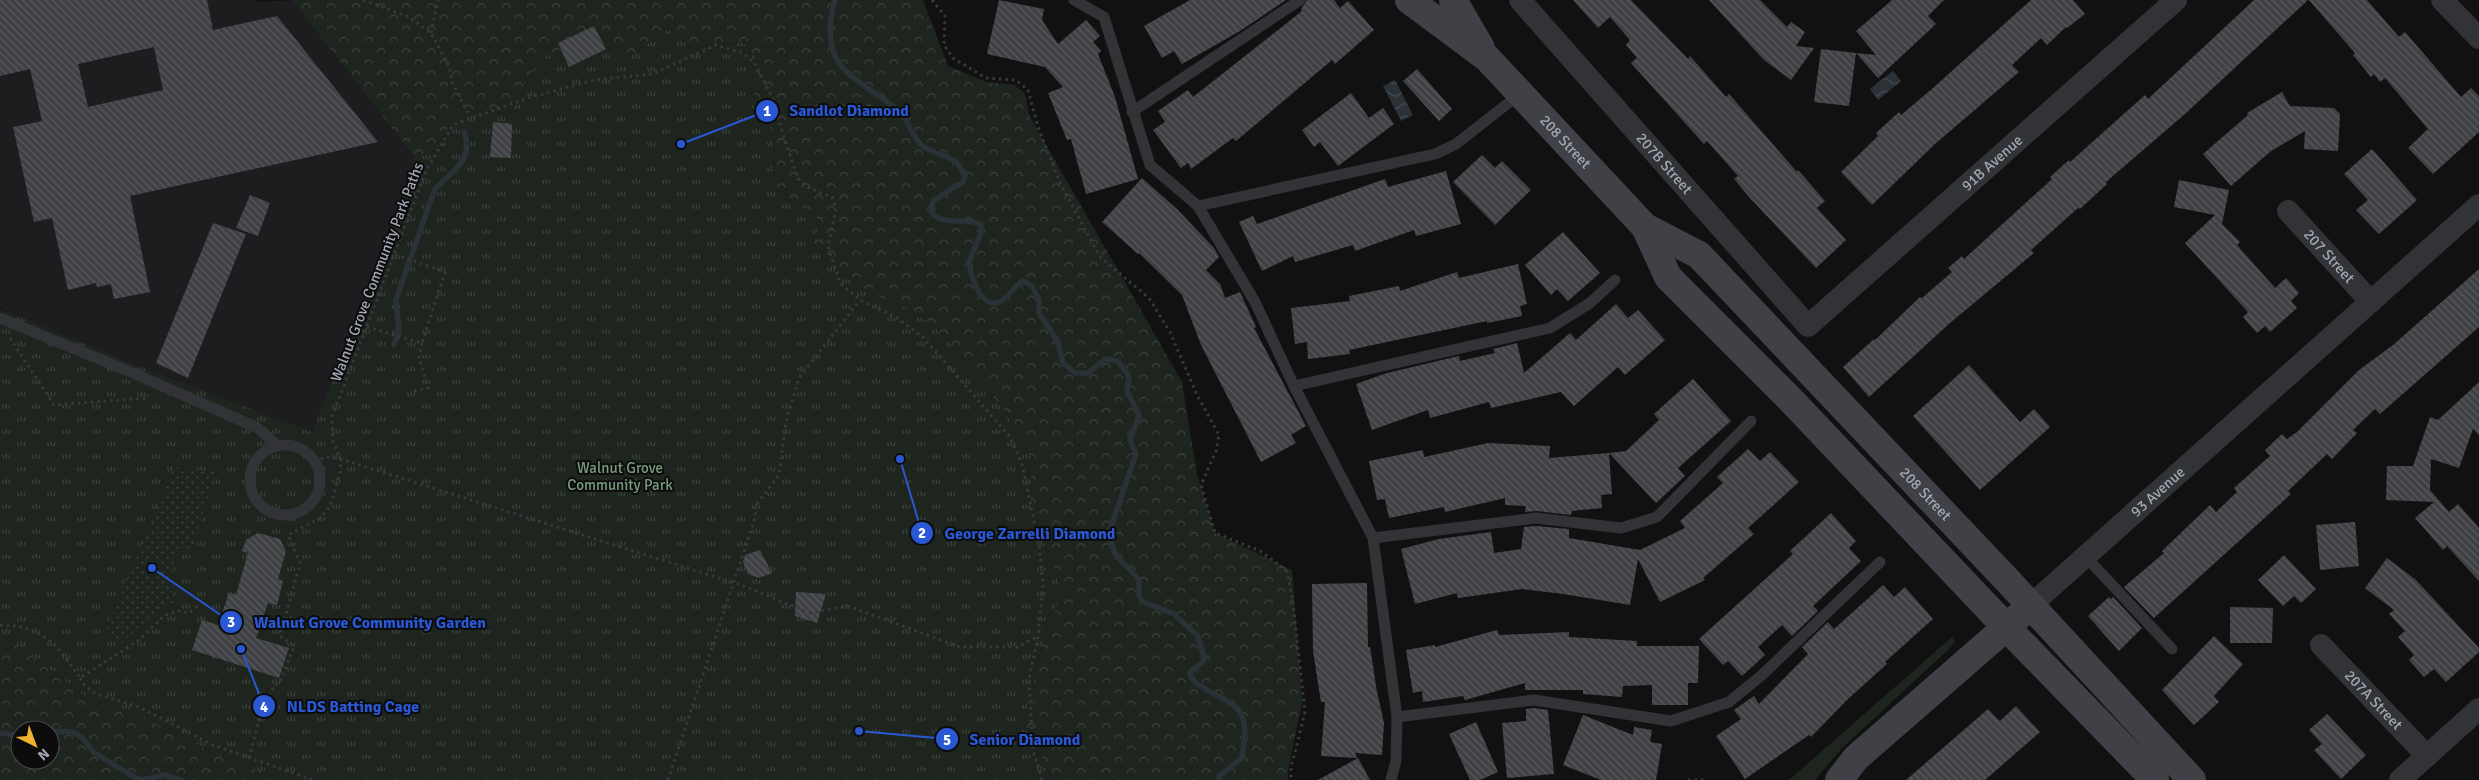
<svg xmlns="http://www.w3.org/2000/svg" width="2479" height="780" font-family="Signika,sans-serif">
<defs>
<pattern id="forest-crowns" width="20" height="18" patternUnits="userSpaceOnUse" patternTransform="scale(1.25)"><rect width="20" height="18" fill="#1d251e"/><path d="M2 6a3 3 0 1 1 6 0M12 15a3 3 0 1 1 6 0" fill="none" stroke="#3b423c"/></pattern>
<pattern id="park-tufts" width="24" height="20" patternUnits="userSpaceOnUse" patternTransform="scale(1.25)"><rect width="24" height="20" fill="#1d251e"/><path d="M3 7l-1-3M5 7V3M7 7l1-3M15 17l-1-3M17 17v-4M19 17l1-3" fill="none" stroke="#3b423c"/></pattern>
<pattern id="garden-dots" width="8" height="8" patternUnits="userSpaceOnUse" patternTransform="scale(1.25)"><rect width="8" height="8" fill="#1d251e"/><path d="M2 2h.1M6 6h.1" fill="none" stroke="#3b423c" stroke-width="1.8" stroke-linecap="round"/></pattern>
<pattern id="water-waves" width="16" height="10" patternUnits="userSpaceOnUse" patternTransform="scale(1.25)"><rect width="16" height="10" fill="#2a3137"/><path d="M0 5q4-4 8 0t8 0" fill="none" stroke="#464c52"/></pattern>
<pattern id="building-back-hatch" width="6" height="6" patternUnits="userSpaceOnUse" patternTransform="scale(1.25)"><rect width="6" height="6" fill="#404145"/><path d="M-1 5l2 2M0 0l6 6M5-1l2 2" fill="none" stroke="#585a5d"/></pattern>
</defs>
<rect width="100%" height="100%" fill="#111112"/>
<polygon fill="#1d1d1f" points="0,0 255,0 255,2 292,0 414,157 411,176 312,433 144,368 14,316 0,308"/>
<polygon fill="#1d251e" points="1952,637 1955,642 1949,649 1842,748 1815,780 1789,780"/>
<g fill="url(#forest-crowns)" fill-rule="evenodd">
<polygon points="292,0 923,0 948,66 986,82 1014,85 1025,93 1029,115 1182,382 1197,474 1215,533 1292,570 1302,703 1288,771 1288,780 1053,780 1023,724 1043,642 1062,591 1031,507 1031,458 1008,416 943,334 910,309 867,292 812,242 821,221 774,187 773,134 751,88 757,60 743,42 695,51 669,29 627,58 537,62 513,114 457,108 437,154 414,157"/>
<path d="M 8,637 L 90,700 L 123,710 L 176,732 L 213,753 L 294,780 L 0,780 L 0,638 ZM 20,730 L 50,730 L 50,760 L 20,760 Z"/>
</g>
<polygon fill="url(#park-tufts)" points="669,29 695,51 743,42 757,60 751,88 773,134 774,187 821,221 812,242 867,291 910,309 943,334 1008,416 1031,458 1031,507 1062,591 1043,642 1023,724 1053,780 294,780 247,767 213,753 176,732 123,710 90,700 8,637 0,638 0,309 144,368 312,432 411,176 414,157 437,154 457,108 513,114 537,62 592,30 627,58"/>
<polygon fill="url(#garden-dots)" points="174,467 216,472 193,546 177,554 167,583 176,602 160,607 122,643 105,632"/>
<g fill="url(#water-waves)">
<polygon points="1893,71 1901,81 1878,100 1870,89"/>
<polygon points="1395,80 1413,115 1401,121 1383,86"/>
</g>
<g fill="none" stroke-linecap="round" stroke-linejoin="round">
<g stroke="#2a3137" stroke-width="5.5">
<path d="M 835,0 C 816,69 854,75 898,110 C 910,120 911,138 924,147 C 943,159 954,152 965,176 L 963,182 L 933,201 L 931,211 C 940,228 967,216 981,225 L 981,233 L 969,262 C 971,277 982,314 1003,300 C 1012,294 1014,284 1024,281 L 1032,286 L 1039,300 L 1039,313 L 1058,342 L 1063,363 L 1075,373 L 1088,373 L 1105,359 L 1118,361 L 1127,373 L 1129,379 L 1127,391 L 1139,415 L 1130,440 L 1136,454 L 1110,530 C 1111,560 1123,560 1139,580 L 1139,596 L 1143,602 L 1174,614 L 1198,636 L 1204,658 L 1203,662 L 1190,672 C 1189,688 1231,697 1240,712 C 1248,726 1244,743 1242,758 L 1219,776 L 1219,780"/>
<path d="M 394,345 L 399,331 L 396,300 L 434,191 C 448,172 475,164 464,132"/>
<polyline points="50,731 72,732 83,738 93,752 134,777 142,780 164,775 181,780"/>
<polyline points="0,733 20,736"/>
</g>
</g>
<g fill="url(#building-back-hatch)" fill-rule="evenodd">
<path d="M 0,0 L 207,0 L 213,30 L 277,16 L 378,142 L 130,196 L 150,292 L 114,299 L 111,284 L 97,287 L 96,283 L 68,290 L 52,218 L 34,222 L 13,127 L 42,121 L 30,69 L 0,76 ZM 154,47 L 163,90 L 88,107 L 78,64 Z"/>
<polygon points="999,0 1044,9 1042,20 1058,44 1086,20 1100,36 1093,42 1101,51 1098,54 1115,97 1138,179 1086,194 1071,139 1067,140 1048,93 1063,87 1045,67 987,54"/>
<polygon points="1190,0 1286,0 1240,31 1182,64 1174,51 1162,58 1144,26"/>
<polygon points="1307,0 1334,0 1340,8 1348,1 1374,30 1335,64 1332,60 1236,141 1233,138 1191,169 1188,163 1181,168 1153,130 1165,122 1158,111 1188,90 1193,97 1302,11 1301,9"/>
<polygon points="1573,0 1631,0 1688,59 1690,56 1726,97 1729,94 1797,172 1798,170 1825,201 1817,208 1846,240 1816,268 1749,197 1734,179 1738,176 1707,141 1704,144 1631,63 1637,58 1626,45 1630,40 1610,17 1598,28"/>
<polygon points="1709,0 1760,0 1787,27 1791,22 1805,32 1796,46 1814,48 1791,80 1764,60"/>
<polygon points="1892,0 1944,0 1928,16 1936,24 1878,78 1856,53 1876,55 1856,31"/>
<polygon points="2031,0 2073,0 2085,14 2067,28 2066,27 2047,45 2041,38 2012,65 2019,72 1935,144 1872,205 1841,172 1878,136 1876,133 1899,112 1901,115 1933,88"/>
<polygon points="2254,0 2308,0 2185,114 2106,182 2107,184 2080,209 2078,208 2031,250 2034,253 1950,323 1869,397 1843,367 1874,339 1875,340 1920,297 1922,298 1952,272 1948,268 1962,256 1964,259 2052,179 2050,177 2069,160 2070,162 2145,95 2148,99"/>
<polygon points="2309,0 2367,0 2399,37 2405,32 2461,97 2471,88 2479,96 2479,132 2433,174 2408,148 2428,129 2385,78 2380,82 2374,74 2371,77 2353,55 2355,53"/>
<polygon points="594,26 606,49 569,67 558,43"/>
<polygon points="1821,49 1856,53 1849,106 1814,102"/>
<polygon points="1417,69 1452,109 1439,121 1403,81"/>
<polygon points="2282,92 2290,106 2334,108 2340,114 2338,151 2304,149 2305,131 2271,151 2231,186 2203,154 2248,115 2247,113"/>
<polygon points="1351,93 1369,118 1383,108 1394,124 1338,166 1320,142 1314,147 1302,130"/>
<polygon points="493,122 512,124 511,158 490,157"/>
<polygon points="2372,149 2417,200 2379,234 2356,210 2368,200 2344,174"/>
<polygon points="1482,155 1495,168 1502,161 1531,190 1495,225 1453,182"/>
<polygon points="1446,171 1461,224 1416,236 1414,230 1355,251 1353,245 1295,262 1293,256 1262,271 1239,222 1253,216 1257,224 1385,179 1388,187"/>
<polygon points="1142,178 1178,210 1214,248 1219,257 1206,270 1220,284 1225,298 1240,292 1256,327 1254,328 1306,426 1291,435 1296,443 1261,462 1201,345 1182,295 1139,253 1138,254 1102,222"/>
<polygon points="2179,180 2229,190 2222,224 2240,242 2237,245 2275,288 2286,278 2299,293 2291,301 2297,308 2270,332 2265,326 2257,333 2243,317 2248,312 2185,243 2215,215 2174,207"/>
<polygon points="250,195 270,203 258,236 236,228"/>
<polygon points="213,223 246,234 188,378 156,363"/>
<polygon points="1563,232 1600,273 1568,301 1557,289 1551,295 1525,265"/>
<polygon points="1518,264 1527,304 1520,306 1522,316 1487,323 1487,321 1349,350 1350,354 1308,359 1307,342 1295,344 1291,308 1350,301 1349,296 1399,286 1400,291 1457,272 1459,278"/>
<polygon points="2479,269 2479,327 2380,414 2375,409 2353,430 2357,433 2332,459 2327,454 2288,491 2291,494 2154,618 2124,587 2164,553 2162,551 2210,505 2216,512 2237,492 2234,488 2270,456 2265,450 2282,434 2287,439 2297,432 2359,370 2393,345"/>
<polygon points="1616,304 1628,318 1638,310 1665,340 1625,375 1618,367 1574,406 1561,392 1491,408 1489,402 1430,418 1428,410 1372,430 1356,384 1387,373 1459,356 1460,361 1495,353 1493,349 1517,343 1524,373 1570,333 1576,340"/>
<polygon points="1969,365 2020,422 2034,409 2050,427 1980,490 1913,416"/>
<polygon points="1693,379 1731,421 1678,468 1685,476 1656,503 1609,453 1626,451 1659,420 1654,414"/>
<polygon points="2479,382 2479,435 2473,429 2459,468 2431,459 2430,490 2449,512 2458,504 2479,528 2479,581 2447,546 2443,550 2415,518 2434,502 2386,500 2387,466 2413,466 2430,417 2438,420"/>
<polygon points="1488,443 1550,446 1549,458 1609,453 1612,494 1601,495 1602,508 1572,511 1571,515 1537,511 1525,512 1526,506 1505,505 1505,498 1445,512 1444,507 1389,518 1385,499 1377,500 1369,461 1423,450 1424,457"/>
<polygon points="1748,449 1760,461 1770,452 1799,482 1748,528 1754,534 1703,578 1705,580 1660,602 1638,559 1630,605 1563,594 1522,589 1458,598 1457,593 1415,604 1401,549 1439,539 1491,532 1494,553 1521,549 1524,527 1536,526 1569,529 1569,538 1640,550 1685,528 1680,521 1723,483 1717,477"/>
<polygon points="1831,513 1856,541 1849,548 1861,561 1813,606 1818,611 1792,636 1782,625 1758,647 1765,655 1742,676 1728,661 1723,665 1699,639 1793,554 1790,551"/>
<polygon points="2355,522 2359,566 2320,570 2316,525"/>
<polygon points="258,533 280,539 286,551 278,579 283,581 277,605 268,603 256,638 289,648 279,678 192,650 202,620 218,625 229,593 236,595 248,553 242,551 246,540"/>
<polygon points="760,550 772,573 759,578 748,574 743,562 745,555"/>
<polygon points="2284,555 2316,589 2301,603 2294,596 2283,606 2258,580"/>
<polygon points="2387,558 2416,580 2479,648 2479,652 2446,682 2434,669 2424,677 2409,660 2414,655 2398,637 2405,631 2389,614 2394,610 2365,588"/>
<polygon points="1367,583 1368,647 1370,647 1377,692 1384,723 1382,755 1355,753 1357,758 1321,756 1325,702 1321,702 1313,651 1312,584"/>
<polygon points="1883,585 1894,597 1905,587 1933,619 1885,662 1887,664 1849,698 1811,737 1809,735 1745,779 1716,736 1741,719 1734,710 1754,696 1759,704 1808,654 1802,647 1828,622 1834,629"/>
<polygon points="796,592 826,594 817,623 795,616"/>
<polygon points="2109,597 2111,599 2113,597 2142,628 2119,651 2088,616"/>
<polygon points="2230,607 2273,608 2272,643 2230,643"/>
<polygon points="1497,630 1499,635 1569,632 1569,637 1637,641 1637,646 1699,646 1698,683 1688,683 1688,705 1652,705 1652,685 1623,686 1622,697 1583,694 1583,690 1525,690 1525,683 1465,700 1463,696 1423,702 1422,691 1413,693 1406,650 1435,645 1435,647"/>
<polygon points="2214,636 2243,664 2214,696 2219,702 2194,725 2162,690"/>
<polygon points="2016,706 2040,732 1985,780 1906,780 1988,709 2000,721"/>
<polygon points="1534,708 1548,710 1554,774 1507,778 1502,723 1526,721 1526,709"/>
<polygon points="2327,714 2366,755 2341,779 2314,750 2322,744 2309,730"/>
<polygon points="1583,715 1633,735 1634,727 1652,730 1650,742 1662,744 1656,780 1601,780 1563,765"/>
<polygon points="1476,722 1498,772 1480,780 1470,780 1449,734"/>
<polygon points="1358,758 1370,780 1318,780"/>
</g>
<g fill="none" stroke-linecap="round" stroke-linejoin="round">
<g stroke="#38393e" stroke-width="3" stroke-dasharray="2.5 4" stroke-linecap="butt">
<polyline points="363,0 409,17 431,33 449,66 452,82 470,117"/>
<polyline points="932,0 945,16 944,45 953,58 986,78 1016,80 1028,90 1038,127 1061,185 1100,257 1149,298 1170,332 1197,395 1219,435 1216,451 1201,485 1215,533 1260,551 1286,570 1292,595 1305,712 1291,768 1291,780"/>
<polyline points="431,33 438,0"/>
<polyline points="367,327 422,343 445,272 394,254"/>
<polyline points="10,338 54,405 147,398 148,395"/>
<polyline points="414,391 428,388 419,357 422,343"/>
<polyline points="315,462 325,457 341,459 741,585 810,613 848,606 960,647 1018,647 1038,636 1029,679 1033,750 1042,780"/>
<path d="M 0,625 C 42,625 58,645 80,678 L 138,641 L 164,616 L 177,611 L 189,613 L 200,604"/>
<polyline points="80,678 85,686 96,694 139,707 213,745 313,780"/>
<path d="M 249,758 C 254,741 264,690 280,682 L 294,646 L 280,636 L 300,563 L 288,535 L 320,518 L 330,507 L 340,473 L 341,459 L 333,442 L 332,417 L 426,171 L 453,125 L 525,99 L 594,80 L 652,74 L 716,45 L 743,53 L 755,64 L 776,105 L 783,135 L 798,179 L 809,188 L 832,197 L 836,208 L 828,246 L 840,283 L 860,300 L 897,318 L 923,337 L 1010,437 L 1022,464 L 1039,544 L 1043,586 L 1038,636"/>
<polyline points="668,780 756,515 753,509 779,475 786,421 799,378 860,300"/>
<polyline points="1688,780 1706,780"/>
</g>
<g stroke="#323337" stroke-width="11">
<polyline points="1074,0 1104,17 1150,165 1198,206 1255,302 1294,386 1373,538 1397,717 1396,761 1391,780"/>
<polyline points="1132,112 1300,0"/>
<polyline points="1198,206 1435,154 1456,144 1521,93"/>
<polyline points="0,318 126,370 258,428 277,445"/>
<polyline points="1294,386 1550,328 1590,303 1615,280"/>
<circle cx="285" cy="480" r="35"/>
<polyline points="1373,538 1536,518 1621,528 1657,517 1751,421"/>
<polyline points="2086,557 2172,649"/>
<polyline points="1397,717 1534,700 1671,721 1729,702 1762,675 1880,562"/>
</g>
<g stroke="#323337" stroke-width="22">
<path id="s1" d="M 1520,0 L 1808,326 L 2176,0"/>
<polyline points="2442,0 2479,38"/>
<path id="s2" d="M 2288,211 L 2371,302"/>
<path id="s3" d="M 2031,605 L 2479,205"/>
<path id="s4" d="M 2321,645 L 2427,756"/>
<polyline points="2400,780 2479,709"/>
</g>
<g stroke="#404147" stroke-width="28">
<path id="s5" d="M 1409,0 L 1487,58 L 1645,227 L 1668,277 L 1789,398 L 2007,628 L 2155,780"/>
<polyline points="1453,0 1481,48"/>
<path id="s6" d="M 1645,227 L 1699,255 L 2009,582 L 2192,780"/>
<polyline points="1839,780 1856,758 2019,616"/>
</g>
</g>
<g text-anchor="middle" stroke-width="4" stroke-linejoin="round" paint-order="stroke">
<g font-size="15" fill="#a2a7b3" stroke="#0c0c0d">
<text dy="5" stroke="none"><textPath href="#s5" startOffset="212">208 Street</textPath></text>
<text dy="5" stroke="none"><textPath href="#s1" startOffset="218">207B Street</textPath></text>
<text dy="5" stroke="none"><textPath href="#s1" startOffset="681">91B Avenue</textPath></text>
<text dy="5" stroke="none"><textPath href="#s2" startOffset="61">207 Street</textPath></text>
<text transform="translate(377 272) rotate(-69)" y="5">Walnut Grove Community Park Paths</text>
<text dy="5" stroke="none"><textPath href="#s3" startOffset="170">93 Avenue</textPath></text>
<text dy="5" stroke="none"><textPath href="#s6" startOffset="390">208 Street</textPath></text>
<text dy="5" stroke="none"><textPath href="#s4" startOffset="76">207A Street</textPath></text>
</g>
<g font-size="15" fill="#799e7d" stroke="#0c0c0d">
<text x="620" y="473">Walnut Grove<tspan x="620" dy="17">Community Park</tspan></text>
</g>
</g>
<path fill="none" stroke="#2a57d4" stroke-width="2" d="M681 144L767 111M900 459L922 533M152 568L231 622M241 649L264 706M859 731L947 739"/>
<g fill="#2a57d4" stroke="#0c0c0d" stroke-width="2">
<circle cx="681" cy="144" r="5"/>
<circle cx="900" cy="459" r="5"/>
<circle cx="152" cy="568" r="5"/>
<circle cx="241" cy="649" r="5"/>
<circle cx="859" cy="731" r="5"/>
<circle cx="767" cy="111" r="12"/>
<circle cx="922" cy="533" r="12"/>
<circle cx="231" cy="622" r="12"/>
<circle cx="264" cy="706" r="12"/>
<circle cx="947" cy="739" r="12"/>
</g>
<g font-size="15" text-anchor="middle" font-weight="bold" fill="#fff">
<text x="767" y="116">1</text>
<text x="922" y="538">2</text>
<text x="231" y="627">3</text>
<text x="264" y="712">4</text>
<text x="947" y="745">5</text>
</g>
<g font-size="16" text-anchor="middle" font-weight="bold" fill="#2a57d4" stroke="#0c0c0d" stroke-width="4" stroke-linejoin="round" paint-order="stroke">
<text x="849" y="116">Sandlot Diamond</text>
<text x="1030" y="539">George Zarrelli Diamond</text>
<text x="370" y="628">Walnut Grove Community Garden</text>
<text x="353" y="712">NLDS Batting Cage</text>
<text x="1025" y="745">Senior Diamond</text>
</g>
<g transform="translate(35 745) rotate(138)"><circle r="24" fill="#0c0c0d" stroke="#484a4f"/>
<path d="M0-4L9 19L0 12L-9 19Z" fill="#edb32e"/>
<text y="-8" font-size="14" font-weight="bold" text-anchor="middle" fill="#a2a7b3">N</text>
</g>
</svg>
